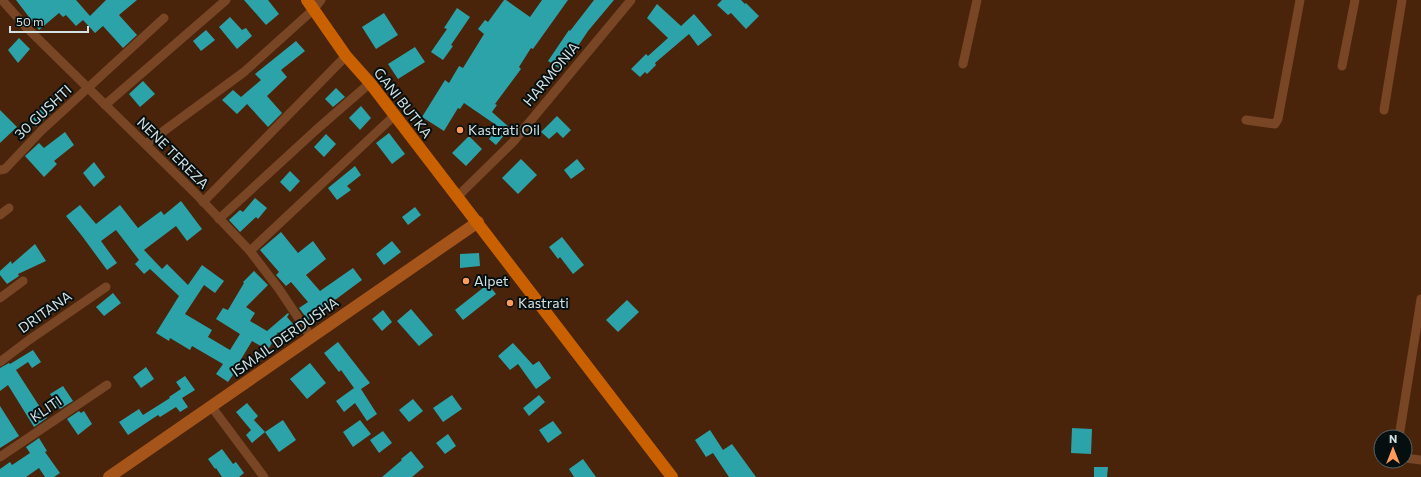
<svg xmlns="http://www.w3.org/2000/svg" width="1421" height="477" font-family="Commissioner,sans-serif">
<rect width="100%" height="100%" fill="#10292a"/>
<path fill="#49240b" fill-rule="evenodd" d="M 0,0 L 1421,0 L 1421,477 L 0,477 ZM 1381,437 L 1405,437 L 1405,461 L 1381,461 Z"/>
<g fill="#2ca3a8">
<polygon points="16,0 76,0 90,16 106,0 137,0 119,15 137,35 123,48 103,26 95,33 83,20 76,26 66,15 63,17 59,13 39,30"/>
<polygon points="244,0 268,0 279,14 266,25"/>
<polygon points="504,0 506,0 530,17 542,0 568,0 533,49 531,48 519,67 521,69 495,104 497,105 492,112 510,128 496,145 489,139 499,127 464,103 460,109 458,108 444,131 422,117 445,80 449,83 459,66 463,68 484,34 478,29 485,20 488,22"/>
<polygon points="594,0 614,0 588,31 562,70 548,61 569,30 570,31"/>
<polygon points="722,0 741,0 745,4 746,3 759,16 746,29 731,13 728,15 717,5"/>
<polygon points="657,4 681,26 694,14 712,35 698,46 689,34 655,63 656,65 647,74 645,72 640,77 631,69 646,54 648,56 668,38 647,18"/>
<polygon points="457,8 470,17 451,45 453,46 443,60 431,52 447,29 444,28"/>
<polygon points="384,13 398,35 376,49 362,27"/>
<polygon points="230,17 242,30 246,28 252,36 237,49 219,27"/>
<polygon points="206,30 215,40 201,51 193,41"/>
<polygon points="19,38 30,49 18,63 8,50"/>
<polygon points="296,41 305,51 281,70 287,77 267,96 282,113 268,127 247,104 237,114 222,100 233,90 241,97 261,80 255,74"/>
<polygon points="415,47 425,62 398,79 388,64"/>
<polygon points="143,81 155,94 140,107 129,94"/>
<polygon points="336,88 345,97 333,107 325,99"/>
<polygon points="361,106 371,118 360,130 349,118"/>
<polygon points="43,107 50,114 36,127 29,120"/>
<polygon points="0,110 17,127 0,143"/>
<polygon points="557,116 571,130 563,138 557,132 549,139 541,132"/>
<polygon points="65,132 74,145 54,161 57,164 44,177 25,156 39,143 44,148"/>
<polygon points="389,133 405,154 392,164 376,143"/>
<polygon points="326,134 336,144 324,157 314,147"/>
<polygon points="469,136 482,149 466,166 452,153"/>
<polygon points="521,159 537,175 518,194 502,178"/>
<polygon points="577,159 585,169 571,179 564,170"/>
<polygon points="94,162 105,177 94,187 83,173"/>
<polygon points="355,166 361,175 347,186 351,190 337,200 328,188"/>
<polygon points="290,171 300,181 290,192 280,182"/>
<polygon points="255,198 267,208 258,219 256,217 240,232 229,220 240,210 243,212"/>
<polygon points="181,201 202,229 187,241 176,226 144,250 162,269 167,264 188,285 202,265 224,281 215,293 204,285 185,314 212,330 208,337 230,350 240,334 216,319 223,308 228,310 244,283 243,282 254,271 268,285 246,307 255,313 250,321 267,331 288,313 289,314 287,317 298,330 285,341 278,332 268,350 252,341 240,361 242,362 228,382 216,374 223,364 192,346 190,350 170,338 169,341 156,333 179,296 150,269 144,274 135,264 139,260 116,230 101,241 117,263 107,270 82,236 66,216 80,205 96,224 120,205 138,228 161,211 164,215"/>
<polygon points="415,207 421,215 408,225 402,217"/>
<polygon points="281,232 298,253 313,241 326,259 306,275 320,291 353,268 362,280 308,320 299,308 308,302 291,282 286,286 276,275 279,272 260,250"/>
<polygon points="562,237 584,265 573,274 560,257 558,259 549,247"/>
<polygon points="392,241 401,252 384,265 376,254"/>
<polygon points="35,244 46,261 18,274 19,276 7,284 0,275 0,271 11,261 12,264"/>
<polygon points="479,253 480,266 460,268 460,254"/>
<polygon points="488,284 496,294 463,320 455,310"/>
<polygon points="113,293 121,303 104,316 96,307"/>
<polygon points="627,300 639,312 618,332 606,320"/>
<polygon points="411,309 433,335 419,346 397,321"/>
<polygon points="383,310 392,322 382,331 372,319"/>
<polygon points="338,342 370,383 361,389 377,414 367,421 355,403 344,412 336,401 354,388 341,370 339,372 324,353"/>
<polygon points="513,343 533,365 539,361 551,378 536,389 518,364 510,370 498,356"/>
<polygon points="33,350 41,362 32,368 28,362 16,370 47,418 34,427 8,385 0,391 0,368 9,363 10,364"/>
<polygon points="310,363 326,383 307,399 290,379"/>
<polygon points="146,367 154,379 141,388 133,377"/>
<polygon points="185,376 195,390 182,398 188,407 180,412 176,407 160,417 158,415 128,435 119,422 139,409 143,415 170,398 169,397 181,389 176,382"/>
<polygon points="63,386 73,401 60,409 50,394"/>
<polygon points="452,395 462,409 443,422 433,408"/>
<polygon points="539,395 545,402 529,416 523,408"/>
<polygon points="413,399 423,411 409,422 399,410"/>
<polygon points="247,403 258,416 254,420 265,432 252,443 246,435 251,430 236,412"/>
<polygon points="0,406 19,436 0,448"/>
<polygon points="79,411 81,413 84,411 92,424 78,435 67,419"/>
<polygon points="283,420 296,440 279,452 265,432"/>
<polygon points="360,420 371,434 353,447 343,432"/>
<polygon points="553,421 562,433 548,443 539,430"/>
<polygon points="1072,428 1092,429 1091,454 1071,453"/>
<polygon points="710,430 723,450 732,444 756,477 729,477 713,453 706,457 695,440"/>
<polygon points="383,431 392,443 379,453 370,440"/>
<polygon points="448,434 456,446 445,454 436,443"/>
<polygon points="39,438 47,451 45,452 60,473 54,477 45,477 39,468 26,477 0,477 0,469 10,462 12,465 30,453 26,447"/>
<polygon points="222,449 233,464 236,462 244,473 239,477 222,477 216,468 215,469 208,459"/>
<polygon points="411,451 424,467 412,477 382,477 402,460 401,459"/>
<polygon points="583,459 596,477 574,477 569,469"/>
<polygon points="1094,467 1108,467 1107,477 1094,477"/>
</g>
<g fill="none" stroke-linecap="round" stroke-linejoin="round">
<g stroke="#784525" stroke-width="9">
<polyline points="2,0 25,26 196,194 250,251 279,289 311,337"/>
<polyline points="963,64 977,0"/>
<polyline points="1342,66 1355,0"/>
<polyline points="105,105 226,0"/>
<polyline points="1384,110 1402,0"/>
<polyline points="1246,120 1275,124 1278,119 1300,0"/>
<polyline points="146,144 244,72 314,9 321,0"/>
<polyline points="0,170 5,169 41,131 164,18"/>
<polyline points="457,197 513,142 631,0"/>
<polyline points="203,202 346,56"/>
<polyline points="0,215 9,208"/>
<polyline points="219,219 316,130 370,83"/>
<polyline points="250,251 395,115"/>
<polyline points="0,298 23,281"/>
<polyline points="0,362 29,340 106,287"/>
<polyline points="211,406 264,477"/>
<polyline points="1399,437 1421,299"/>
<polyline points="0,457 107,385"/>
<polyline points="1405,458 1421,460"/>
</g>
<polyline stroke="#a6551a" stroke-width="12" points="109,477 478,222"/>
<polyline stroke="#ca6100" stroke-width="12" points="307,0 346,56 370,83 672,477"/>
</g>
<g fill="#ff9a5b" stroke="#060f10" stroke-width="1.5">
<circle cx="460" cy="130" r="4"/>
<circle cx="466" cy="281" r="4"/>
<circle cx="510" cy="303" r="4"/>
</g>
<g text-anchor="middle" stroke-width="4" stroke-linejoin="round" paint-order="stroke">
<g font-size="14" fill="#d3e1e2" stroke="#060f10">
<text transform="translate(551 74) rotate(-50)" y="5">HARMONIA</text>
<text transform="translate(403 103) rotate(52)" y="5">GANI BUTKA</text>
<text transform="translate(43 112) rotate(-43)" y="5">30 GUSHTI</text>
<text transform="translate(173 153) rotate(45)" y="5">NENE TEREZA</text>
<text transform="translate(45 312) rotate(-35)" y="5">DRITANA</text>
<text transform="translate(285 337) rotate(-35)" y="5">ISMAIL DERDUSHA</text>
<text transform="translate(46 409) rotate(-34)" y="5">KLITI</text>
</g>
<g font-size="14" fill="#d3e1e2" stroke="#060f10" text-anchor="start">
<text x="468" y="135">Kastrati Oil</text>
<text x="474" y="286">Alpet</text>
<text x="518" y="308">Kastrati</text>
</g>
</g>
<g transform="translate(1393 449)"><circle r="19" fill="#060f10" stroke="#586364"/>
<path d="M0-3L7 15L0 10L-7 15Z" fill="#ff9a5b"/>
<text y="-6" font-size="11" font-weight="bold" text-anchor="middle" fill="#d3e1e2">N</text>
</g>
<path d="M10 26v6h78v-6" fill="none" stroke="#d3e1e2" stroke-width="2"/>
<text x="16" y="26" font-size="12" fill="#d3e1e2" stroke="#060f10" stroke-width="3" paint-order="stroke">50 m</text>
</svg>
